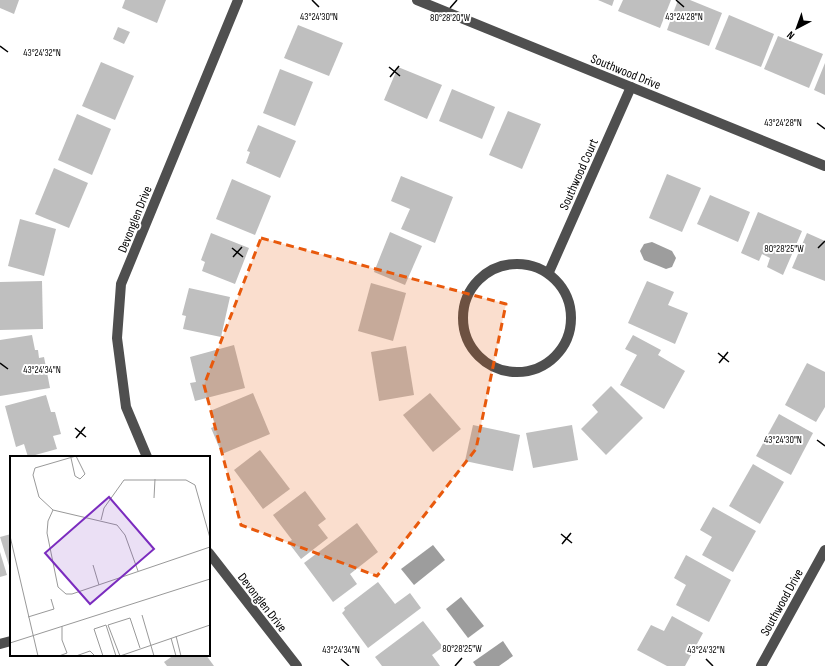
<svg xmlns="http://www.w3.org/2000/svg" width="825" height="666" font-family="'Sofia Sans Condensed',sans-serif">
<rect width="100%" height="100%" fill="#fff"/>
<g fill="#9d9d9d">
<polygon points="652,242 672,251 676,258 672,267 666,269 644,260 640,251 644,244"/>
<polygon points="433,545 445,560 414,585 401,569"/>
<polygon points="461,597 484,626 468,638 446,609"/>
<polygon points="503,641 513,656 499,666 476,666 473,662"/>
</g>
<g fill="#bfbfbf">
<polygon points="0,0 19,0 14,14 0,8"/>
<polygon points="125,0 166,0 157,23 122,8"/>
<polygon points="598,0 614,0 612,6"/>
<polygon points="623,0 671,0 660,28 618,11"/>
<polygon points="678,0 690,0 722,13 709,46 667,30"/>
<polygon points="729,15 774,34 761,67 715,49"/>
<polygon points="298,25 343,43 329,76 284,58"/>
<polygon points="118,27 130,32 124,44 113,39"/>
<polygon points="778,36 823,54 809,88 764,69"/>
<polygon points="101,62 134,76 115,120 82,106"/>
<polygon points="825,63 825,95 814,90"/>
<polygon points="398,67 442,85 427,119 384,100"/>
<polygon points="280,69 313,82 295,126 263,113"/>
<polygon points="452,89 495,107 482,139 439,121"/>
<polygon points="508,111 541,124 522,169 489,155"/>
<polygon points="77,114 111,129 92,175 58,160"/>
<polygon points="258,125 296,141 280,178 246,163 250,152 247,151"/>
<polygon points="54,168 88,183 69,228 35,214"/>
<polygon points="667,174 701,188 682,232 649,218"/>
<polygon points="401,176 453,197 435,243 401,229 410,209 391,201"/>
<polygon points="232,179 271,196 255,235 216,219"/>
<polygon points="710,195 750,212 738,242 697,224"/>
<polygon points="758,212 802,231 783,275 767,267 770,258 762,254 759,261 741,253"/>
<polygon points="20,219 56,229 44,276 8,266"/>
<polygon points="390,232 422,246 405,285 374,272"/>
<polygon points="211,233 249,248 235,284 202,271 205,262 201,260"/>
<polygon points="807,233 825,241 825,281 792,268"/>
<polygon points="42,281 43,329 0,330 0,282"/>
<polygon points="647,281 674,292 668,305 688,313 675,344 628,323"/>
<polygon points="371,283 406,293 393,341 358,331"/>
<polygon points="189,288 230,297 221,337 183,329 186,316 182,315"/>
<polygon points="32,335 35,350 38,350 39,358 44,357 50,388 0,396 0,340"/>
<polygon points="633,335 661,350 658,355 685,371 664,409 620,385 637,355 625,349"/>
<polygon points="234,345 245,388 195,401 190,383 196,382 190,357"/>
<polygon points="406,346 414,395 379,401 371,352"/>
<polygon points="807,363 825,372 825,407 816,422 785,405"/>
<polygon points="611,386 643,418 606,455 581,429 598,412 592,405"/>
<polygon points="253,393 270,434 222,454 211,428 216,426 210,411"/>
<polygon points="430,393 461,429 433,452 403,415"/>
<polygon points="46,395 51,412 55,412 61,434 53,436 57,449 28,457 24,444 16,447 5,406"/>
<polygon points="779,414 813,433 791,475 756,456"/>
<polygon points="473,425 520,435 513,471 465,461"/>
<polygon points="572,425 578,460 533,468 526,433"/>
<polygon points="260,450 290,489 263,509 234,470"/>
<polygon points="753,464 784,482 760,524 729,506"/>
<polygon points="305,491 326,519 318,525 328,538 301,559 288,542 292,540 273,515"/>
<polygon points="713,507 756,531 733,572 702,555 712,537 700,530"/>
<polygon points="357,523 378,552 350,574 357,584 333,602 304,563"/>
<polygon points="11,534 11,572 0,537"/>
<polygon points="0,552 7,575 0,577"/>
<polygon points="686,555 731,580 709,622 676,605 686,585 674,578"/>
<polygon points="378,582 395,604 410,593 421,608 368,648 342,613 345,610 344,608"/>
<polygon points="672,616 703,633 685,666 667,666 637,650 651,625 664,631"/>
<polygon points="423,621 443,647 432,655 440,666 382,666 375,657"/>
<polygon points="174,655 206,655 214,666 167,666 164,662"/>
</g>
<g fill="none" stroke-linecap="round" stroke-linejoin="round">
<g stroke="#4f4f4f" stroke-width="10">
<polyline points="417,0 825,166"/>
<circle cx="517" cy="318" r="54"/>
<polyline points="549,272 631,87"/>
<polyline points="147,457 126,407 117,338 121,284 238,0"/>
<polyline points="209,553 297,666"/>
<polyline points="0,644 11,641"/>
<polyline points="761,666 825,550"/>
</g>
</g>
<path fill="#e8590c" fill-opacity="0.2" stroke="#e8590c" stroke-width="3" stroke-dasharray="8 5" stroke-linejoin="round" d="M 261,238 L 506,304 L 476,449 L 377,576 L 241,525 L 204,385 Z"/>
<path fill="none" stroke="#000" stroke-width="1.5" d="M 312,0 L 319,7M 676,0 L 684,7M 450,8 L 457,0M 0,46 L 8,52M 389,67 L 400,76M 390,77 L 399,66M 817,123 L 825,129M 232,248 L 243,257M 818,248 L 825,241M 233,257 L 242,247M 718,353 L 729,362M 0,363 L 8,369M 719,363 L 728,352M 75,428 L 86,437M 76,438 L 85,427M 817,440 L 825,446M 561,534 L 572,543M 562,544 L 571,533M 341,659 L 349,666M 706,659 L 713,666M 455,666 L 462,658"/>
<g text-anchor="middle" stroke-width="4" stroke-linejoin="round" paint-order="stroke">
<g font-size="13" fill="#000" stroke="#fff">
<text transform="translate(626 71) rotate(22)" y="5">Southwood Drive</text>
<text transform="translate(578 174) rotate(-66)" y="5">Southwood Court</text>
<text transform="translate(134 219) rotate(-68)" y="5">Devonglen Drive</text>
<text transform="translate(263 602) rotate(52)" y="5">Devonglen Drive</text>
<text transform="translate(781 602) rotate(-61)" y="5">Southwood Drive</text>
</g>
</g>
<g transform="translate(10 456)">
<rect width="200" height="200" fill="#fff"/>
<path fill="none" stroke="#999" stroke-width="1" d="M 66,0 L 25,12 L 23,19 L 29,41 L 43,54 L 107,69 L 115,79 L 128,115M 61,2 L 65,20 L 70,23 L 75,18 L 66,0M 144,42 L 145,23M 43,54 L 38,65 L 37,77 L 48,131 L 56,138 L 62,138 L 200,91M 91,64 L 94,52 L 114,24 L 176,24 L 185,29 L 200,82M 0,80 L 28,200M 83,109 L 89,129M 132,159 L 144,200M 18,161 L 44,153 L 41,143M 166,180 L 171,200M 161,182 L 166,200M 0,187 L 200,123M 49,200 L 57,197 L 52,184 L 52,170M 66,200 L 80,195 L 85,200M 93,200 L 84,173 L 96,169 L 106,200M 110,200 L 200,169M 110,200 L 98,169 L 120,162 L 130,192"/>
<path fill="#7b2cbf" fill-opacity="0.15" stroke="#7b2cbf" stroke-width="2" d="M 99,41 L 144,93 L 80,148 L 35,97 Z"/>
<rect width="200" height="200" fill="none" stroke="#000" stroke-width="2"/>
</g>
<g font-size="10" text-anchor="middle" fill="#000" stroke="#fff" stroke-width="4" stroke-linejoin="round" paint-order="stroke">
<text x="319" y="20">43°24'30"N</text>
<text x="684" y="20">43°24'28"N</text>
<text x="450" y="21">80°28'20"W</text>
<text x="42" y="56">43°24'32"N</text>
<text x="783" y="126">43°24'28"N</text>
<text x="784" y="252">80°28'25"W</text>
<text x="42" y="373">43°24'34"N</text>
<text x="783" y="443">43°24'30"N</text>
<text x="462" y="652">80°28'25"W</text>
<text x="341" y="653">43°24'34"N</text>
<text x="706" y="653">43°24'32"N</text>
</g>
<g transform="translate(797 28) rotate(221)" stroke="#ffffff" stroke-width="3" paint-order="stroke">
<path d="M0-3L7 15L0 10L-7 15Z" fill="#000000"/>
<text y="-6" font-size="11" font-weight="bold" text-anchor="middle" fill="#000000">N</text>
</g>
</svg>
